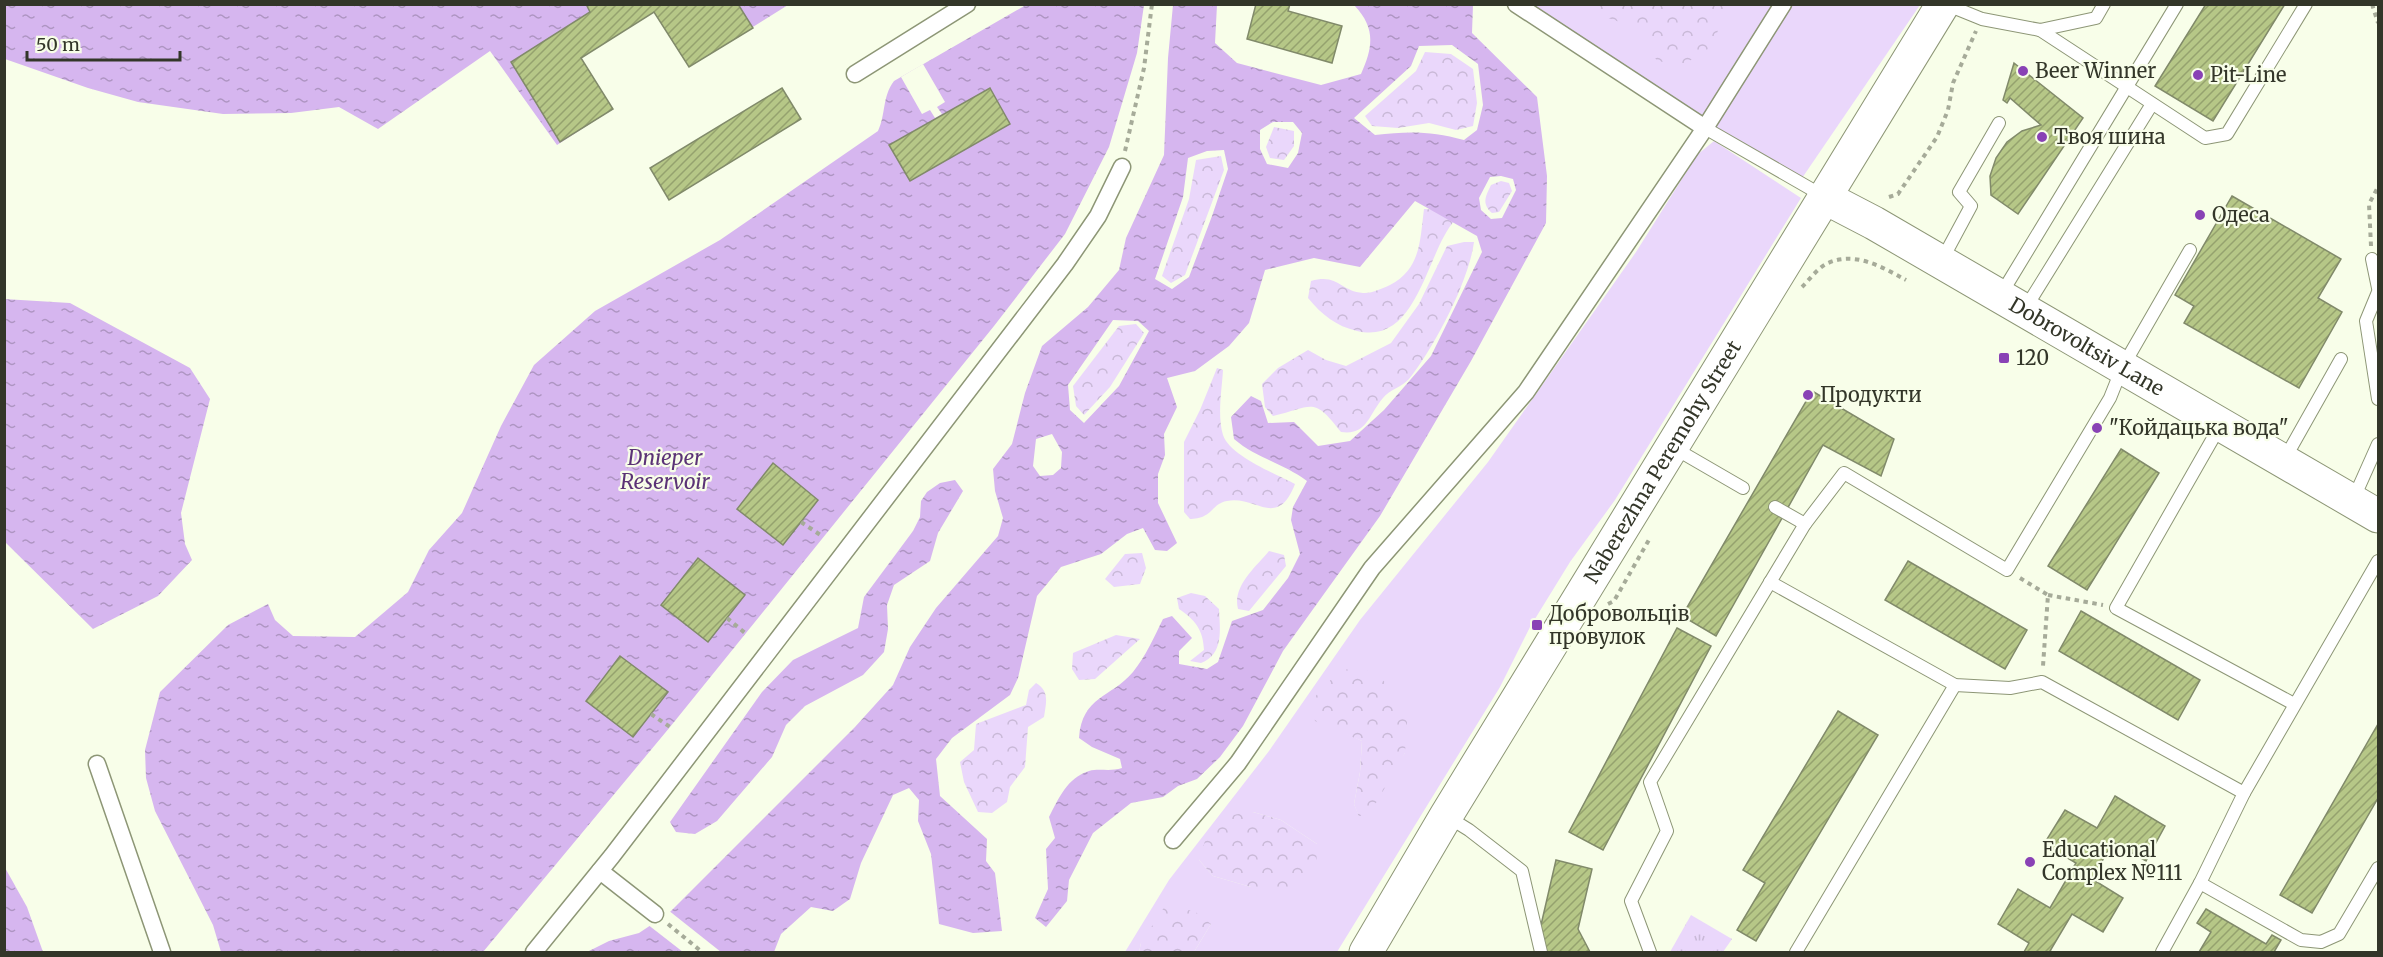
<svg xmlns="http://www.w3.org/2000/svg" width="2383" height="957" font-family="Merriweather,serif">
<defs>
<pattern id="forest-crowns" width="20" height="18" patternUnits="userSpaceOnUse" patternTransform="scale(1.5)"><rect width="20" height="18" fill="#ead7fb"/><path d="M2 6a3 3 0 1 1 6 0M12 15a3 3 0 1 1 6 0" fill="none" stroke="#c9b9d7"/></pattern>
<pattern id="park-tufts" width="24" height="20" patternUnits="userSpaceOnUse" patternTransform="scale(1.5)"><rect width="24" height="20" fill="#ead7fb"/><path d="M3 7l-1-3M5 7V3M7 7l1-3M15 17l-1-3M17 17v-4M19 17l1-3" fill="none" stroke="#c9b9d7"/></pattern>
<pattern id="water-ripples" width="26" height="14" patternUnits="userSpaceOnUse" patternTransform="scale(1.5)"><rect width="26" height="14" fill="#d6b6ef"/><path d="M2 4q2-2 4 0t4 0M15 11q2-2 4 0t4 0" fill="none" stroke="#ae95c2"/></pattern>
<pattern id="building-hatch" width="6" height="6" patternUnits="userSpaceOnUse" patternTransform="scale(1.5)"><rect width="6" height="6" fill="#b6c787"/><path d="M-1 1l2-2M0 6l6-6M5 7l2-2" fill="none" stroke="#95a26e"/></pattern>
</defs>
<rect width="100%" height="100%" fill="#f8fee9"/>
<g fill="#ead7fb" fill-rule="evenodd">
<polygon points="1514,5 1920,5 1798,184"/>
<path d="M 1714,141 L 1801,198 L 1615,500 L 1570,562 L 1530,627 L 1500,687 L 1337,952 L 1194,952 L 1211,924 L 1141,943 L 1139,952 L 1125,952 L 1169,880 L 1269,751 L 1360,620 L 1488,462 L 1636,252 L 1697,155 ZM 1341,731 L 1405,753 L 1359,816 L 1354,804 L 1360,772 L 1362,741 ZM 1253,812 L 1281,820 L 1317,844 L 1251,887 L 1213,876 L 1199,860 Z"/>
</g>
<g fill="url(#forest-crowns)">
<path d="M 1597,5 L 1597,4 L 1726,5 L 1713,46 L 1683,65 L 1657,61 C 1640,32 1633,24 1600,16 Z"/>
<polygon points="1425,52 1451,54 1473,69 1477,103 1473,126 1456,130 1429,123 1398,128 1372,126 1365,116 1416,71"/>
<polygon points="1274,127 1294,131 1294,146 1284,160 1270,158 1266,147"/>
<polygon points="1221,156 1224,170 1185,275 1171,283 1162,276 1189,199 1196,160"/>
<path d="M 1501,181 L 1509,183 L 1512,191 L 1499,212 L 1492,213 C 1481,203 1486,196 1491,185 Z"/>
<path d="M 1424,209 L 1441,210 L 1455,220 C 1426,252 1418,346 1357,331 C 1336,326 1322,315 1308,298 L 1311,281 C 1338,273 1340,291 1363,293 C 1371,294 1383,288 1390,285 C 1421,269 1420,240 1424,209 Z"/>
<path d="M 1464,242 L 1474,242 C 1469,281 1434,348 1409,379 C 1402,387 1389,390 1383,398 C 1369,414 1367,436 1341,432 C 1313,396 1314,406 1273,416 L 1265,407 L 1262,384 L 1278,368 L 1308,350 L 1326,360 L 1346,366 L 1391,343 L 1419,304 L 1447,246 Z"/>
<polygon points="1136,324 1144,333 1110,387 1084,415 1076,406 1073,386 1119,326"/>
<path d="M 1217,368 L 1223,370 C 1222,389 1217,415 1223,435 C 1230,456 1276,474 1295,484 C 1277,530 1256,495 1227,501 C 1215,503 1214,511 1204,516 C 1201,518 1194,519 1190,519 L 1184,512 L 1184,442 L 1200,410 Z"/>
<path d="M 1269,551 L 1284,555 L 1286,566 L 1249,611 L 1238,609 C 1232,586 1256,567 1269,551 Z"/>
<polygon points="1142,553 1146,568 1140,584 1114,587 1105,579 1125,554"/>
<path d="M 1191,593 L 1205,596 L 1219,609 C 1220,630 1224,654 1201,663 L 1190,661 L 1204,650 C 1203,629 1195,620 1179,609 L 1177,598 Z"/>
<polygon points="1116,635 1140,639 1095,679 1079,680 1072,669 1073,653"/>
<polygon points="1353,669 1376,672 1393,692 1407,722 1405,753 1376,803 1359,817 1354,804 1360,772 1362,741 1315,721 1311,701 1340,670"/>
<path d="M 1036,683 C 1050,691 1046,703 1044,717 L 1028,727 L 1025,767 L 1010,787 L 1007,802 L 992,813 L 978,812 L 964,782 L 960,762 L 974,750 L 976,724 L 1026,705 L 1029,690 Z"/>
<polygon points="1253,812 1281,820 1317,844 1316,874 1285,889 1251,887 1213,876 1199,860 1205,841 1225,816"/>
<polygon points="1165,906 1194,911 1211,924 1194,952 1139,952 1141,943"/>
</g>
<polygon fill="url(#park-tufts)" points="1691,915 1732,939 1723,952 1670,952"/>
<g fill="url(#water-ripples)" fill-rule="evenodd">
<polygon points="5,5 788,5 689,67 654,12 581,58 613,109 557,145 490,51 378,129 339,107 291,113 223,114 138,102 88,88 5,59"/>
<path d="M 1026,5 L 1144,5 L 1137,53 L 1109,147 L 1065,234 L 994,326 L 670,727 L 483,952 L 221,952 L 213,925 L 155,811 L 146,778 L 145,750 L 160,692 L 228,625 L 268,604 L 275,620 L 293,636 L 355,637 L 408,592 L 429,550 L 462,513 L 501,426 L 534,365 L 595,311 L 720,240 L 878,131 C 886,114 882,97 894,81 Z"/>
<path d="M 1173,5 L 1217,5 L 1215,43 L 1237,63 L 1321,85 L 1361,74 C 1373,47 1376,28 1354,5 L 1473,5 L 1472,33 L 1537,97 L 1547,176 L 1546,223 L 1471,361 L 1380,516 L 1283,651 L 1243,726 L 1220,757 L 1197,779 L 1178,786 L 1163,797 L 1131,803 L 1093,833 L 1069,880 L 1067,901 L 1046,927 L 1035,918 L 1048,889 L 1046,849 L 1055,838 L 1049,817 C 1059,798 1067,778 1089,771 C 1099,768 1110,772 1122,768 L 1120,759 L 1092,747 L 1079,738 C 1082,696 1111,698 1133,672 C 1146,656 1154,637 1163,619 L 1172,616 L 1192,638 L 1179,651 L 1179,664 L 1207,669 L 1218,662 L 1232,621 L 1263,610 L 1288,578 L 1300,554 L 1291,520 L 1293,507 L 1307,481 C 1283,463 1256,458 1234,439 L 1231,417 L 1251,396 L 1261,401 L 1268,423 L 1294,422 L 1318,446 L 1350,441 L 1384,410 L 1431,356 L 1482,252 L 1477,236 L 1415,201 L 1360,267 L 1314,258 L 1265,270 L 1249,323 L 1229,346 L 1195,371 L 1167,378 L 1177,407 L 1164,434 L 1165,455 L 1158,474 L 1158,503 L 1177,543 L 1167,551 L 1155,550 L 1143,528 L 1127,534 L 1101,554 L 1061,567 L 1037,596 L 1018,678 L 1010,695 L 952,738 L 936,759 L 940,796 L 987,839 L 986,861 L 995,873 L 1002,931 L 973,933 L 939,924 L 931,854 L 918,821 L 919,800 L 909,788 L 893,795 L 861,863 L 850,899 L 833,911 L 811,907 L 781,934 L 774,952 L 587,952 L 609,941 L 639,933 L 669,913 L 855,727 L 893,685 L 910,647 L 936,608 L 998,536 L 1003,518 L 995,491 L 993,469 L 1012,444 L 1025,393 L 1042,346 L 1088,307 L 1119,270 L 1126,238 L 1164,155 L 1168,58 ZM 1452,45 L 1478,64 L 1483,105 L 1477,130 L 1464,140 C 1431,131 1409,131 1375,135 L 1354,118 L 1411,66 L 1419,46 ZM 1273,122 L 1293,122 L 1302,133 L 1298,153 L 1288,168 L 1267,164 L 1260,149 L 1260,130 ZM 1224,150 L 1228,169 L 1212,216 L 1189,277 L 1172,289 L 1155,279 L 1183,197 L 1188,158 L 1207,151 ZM 1501,176 L 1513,179 L 1516,190 L 1502,218 L 1491,219 L 1481,210 L 1479,198 L 1490,177 ZM 1113,320 L 1138,321 L 1149,331 L 1119,386 L 1084,423 L 1070,410 L 1068,385 ZM 1052,434 L 1062,452 L 1061,468 L 1053,475 L 1040,476 L 1033,466 L 1036,439 Z"/>
<polygon points="4,299 70,303 190,368 210,399 181,513 185,544 192,560 158,596 93,629 5,542"/>
<polygon points="955,480 963,491 938,533 930,561 894,585 887,605 888,629 884,652 863,675 805,706 786,725 772,757 717,821 695,834 676,832 670,822 762,692 793,660 858,628 864,597 913,531 920,517 921,501 927,492 940,483"/>
<polygon points="4,866 27,907 43,952 5,952"/>
</g>
<g fill="#f8fee9">
<polygon points="923,64 945,102 937,107 942,114 935,118 930,110 922,114 901,77"/>
<polygon points="668,910 721,952 683,952 647,924"/>
</g>
<g fill="url(#building-hatch)" stroke="#818a6a" stroke-width="1.5">
<polygon points="586,4 738,4 753,28 689,67 654,12 581,58 613,109 560,142 511,62 590,12"/>
<polygon points="1256,4 1290,4 1288,11 1342,26 1332,63 1247,39"/>
<polygon points="2206,4 2285,4 2213,121 2155,86"/>
<polygon points="2014,63 2083,118 2018,214 1991,195 1990,176 1996,158 2007,142 2022,131 2041,125 2010,98 2007,103 2003,100"/>
<polygon points="782,88 801,119 669,200 650,168"/>
<polygon points="990,88 1010,124 910,181 889,145"/>
<polygon points="2232,196 2341,259 2318,298 2342,312 2299,388 2184,323 2194,306 2175,295"/>
<polygon points="1812,391 1894,439 1881,476 1823,445 1716,636 1682,616"/>
<polygon points="2121,449 2159,473 2087,590 2048,566"/>
<polygon points="773,463 818,500 783,545 737,509"/>
<polygon points="698,558 745,595 708,642 661,605"/>
<polygon points="1908,561 2027,630 2005,669 1885,600"/>
<polygon points="2081,611 2200,680 2178,720 2059,651"/>
<polygon points="1677,628 1711,646 1603,850 1569,832"/>
<polygon points="620,656 668,692 633,737 586,701"/>
<polygon points="1838,711 1878,735 1756,941 1737,930 1765,883 1743,870"/>
<polygon points="2378,724 2378,798 2312,913 2280,895"/>
<polygon points="2115,796 2165,826 2146,861 2113,842 2092,879 2123,898 2103,932 2072,914 2050,951 2052,952 2024,952 2029,943 1998,924 2018,889 2050,908 2076,863 2044,844 2065,810 2097,828"/>
<polygon points="1556,860 1592,869 1578,929 1590,952 1545,952 1538,938"/>
<polygon points="2206,909 2266,944 2272,935 2281,940 2274,952 2199,952 2211,932 2197,923"/>
</g>
<g fill="none" stroke-linecap="round" stroke-linejoin="round">
<g stroke="#8d9676" stroke-width="14">
<g id="service">
<polyline points="1945,4 1982,19 2040,30 2096,18 2104,4"/>
<polyline points="2040,30 2205,138 2227,134 2306,4"/>
<polyline points="1705,128 1825,197"/>
<polyline points="2372,259 2378,288"/>
<polyline points="1942,260 1971,206 1959,192 1999,123"/>
<polyline points="2378,292 2366,321 2378,399"/>
<polyline points="2000,296 2177,4"/>
<polyline points="2025,309 2152,104"/>
<polyline points="2220,426 2116,608 2294,704"/>
<polyline points="1674,448 1743,488"/>
<polyline points="2284,460 2341,359"/>
<polyline points="2353,500 2378,444"/>
<polyline points="1775,507 1805,524"/>
<polyline points="1770,582 1955,685 2010,688 2042,682 2244,793"/>
<polyline points="1448,817 1469,830 1522,871 1541,952"/>
<polyline points="2200,883 2301,940 2321,942 2339,934 2378,868"/>
<polyline points="1650,952 1631,901 1667,831 1650,782 1805,524 1844,473 2007,570 2110,398 2122,368 2190,250"/>
<polyline points="1796,952 1955,685"/>
<polyline points="2162,952 2200,883 2244,793 2378,561"/>
</g>
</g>
<g stroke="#8d9676" stroke-width="19">
<g id="pedestrian">
<polyline points="1516,4 1705,128"/>
<polyline points="855,74 967,4"/>
<polyline points="97,764 162,952"/>
<polyline points="1173,840 1238,763 1372,568 1526,392 1705,128 1783,4"/>
<polyline points="600,871 655,914"/>
<polyline points="534,952 612,856 1065,264 1098,216 1122,167"/>
</g>
</g>
<g stroke="#8d9676" stroke-width="35">
<g id="secondary">
<path id="s1" d="M 1826,198 L 1874,223 L 2378,516"/>
</g>
</g>
<g stroke="#8d9676" stroke-width="35">
<g id="primary">
<path id="s2" d="M 1366,952 L 1446,816 L 1943,4"/>
</g>
</g>
<g stroke="#a6ab99" stroke-width="4" stroke-dasharray="4.5 4.5" stroke-linecap="butt">
<polyline points="2372,4 2378,23"/>
<polyline points="1125,151 1144,68 1152,4"/>
<polyline points="1889,197 1898,194 1937,137 1948,110 1953,83 1976,31"/>
<polyline points="2371,246 2369,204 2378,187"/>
<path d="M 1802,287 C 1809,280 1817,269 1826,264 C 1854,250 1882,267 1906,280"/>
<polyline points="801,522 822,536"/>
<polyline points="2020,578 2048,595 2043,666"/>
<polyline points="2048,595 2103,605"/>
<polyline points="1608,604 1614,601 1650,538"/>
<polyline points="727,618 745,633"/>
<polyline points="651,714 670,727"/>
<polyline points="668,924 702,952"/>
</g>
<use href="#service" stroke="#fff" stroke-width="12"/>
<use href="#pedestrian" stroke="#fff" stroke-width="16"/>
<use href="#secondary" stroke="#fff" stroke-width="33"/>
<use href="#primary" stroke="#fff" stroke-width="33"/>
</g>
<g fill="#8942b5" stroke="#f8fee9" stroke-width="2">
<circle cx="2023" cy="71" r="6"/>
<circle cx="2198" cy="75" r="6"/>
<circle cx="2042" cy="137" r="6"/>
<circle cx="2200" cy="215" r="6"/>
<rect x="1998" y="352" width="12" height="12" rx="3"/>
<circle cx="1808" cy="395" r="6"/>
<circle cx="2097" cy="428" r="6"/>
<rect x="1531" y="619" width="12" height="12" rx="3"/>
<circle cx="2030" cy="862" r="6"/>
</g>
<g text-anchor="middle" stroke-width="4.5" stroke-linejoin="round" paint-order="stroke">
<g font-size="20" fill="#333629" stroke="#f8fee9" text-anchor="start">
<text x="2035" y="78">Beer Winner</text>
<text x="2210" y="82">Pit-Line</text>
<text x="2054" y="144">Твоя шина</text>
<text x="2212" y="222">Одеса</text>
<text x="2016" y="365">120</text>
<text x="1820" y="402">Продукти</text>
<text x="2109" y="435">"Койдацька вода"</text>
<text x="1549" y="621">Добровольців<tspan x="1549" dy="23">провулок</tspan></text>
<text x="2042" y="857">Educational<tspan x="2042" dy="23">Complex №111</tspan></text>
</g>
<g font-size="20" fill="#333629" stroke="#f8fee9">
<text dy="7" stroke="none"><textPath href="#s1" startOffset="300">Dobrovoltsiv Lane</textPath></text>
<text dy="7" stroke="none"><textPath href="#s2" startOffset="573">Naberezhna Peremohy Street</textPath></text>
</g>
<g font-size="21" font-style="italic" fill="#5b3376" stroke="#f8fee9">
<text x="665" y="465">Dnieper<tspan x="665" dy="24">Reservoir</tspan></text>
</g>
</g>
<rect width="2383" height="957" fill="none" stroke="#333629" stroke-width="12"/>
<path d="M27 51v9h153v-9" fill="none" stroke="#333629" stroke-width="3"/>
<text x="36" y="51" font-size="18" fill="#333629" stroke="#f8fee9" stroke-width="4.5" paint-order="stroke">50 m</text>
</svg>
